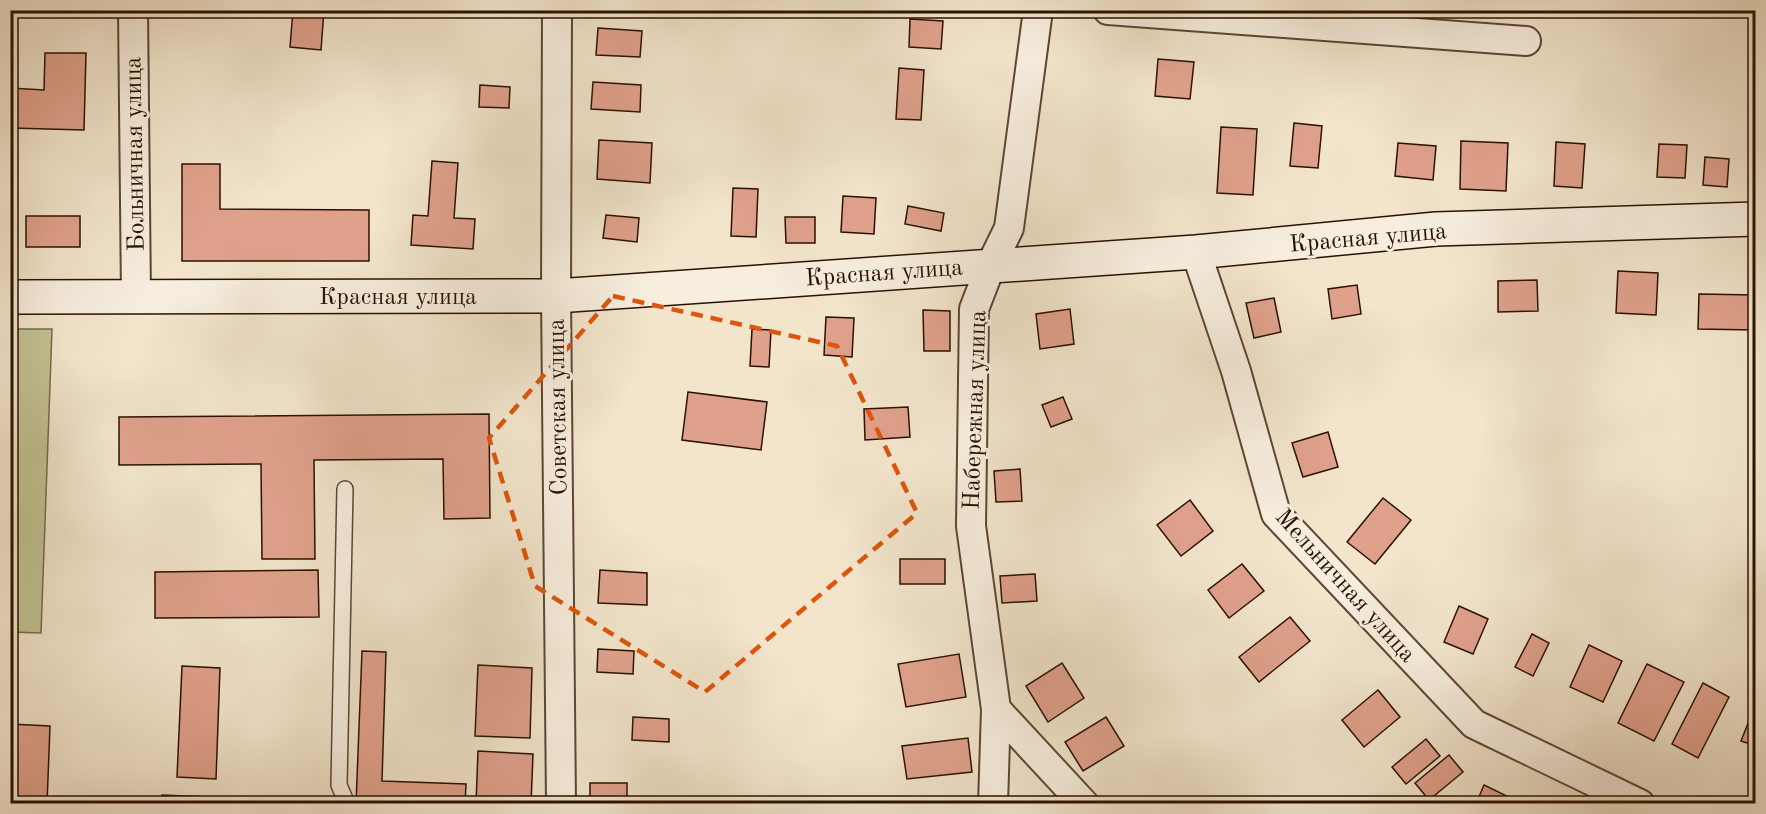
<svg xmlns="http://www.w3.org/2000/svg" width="1766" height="814" font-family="'Old Standard TT',serif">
<rect width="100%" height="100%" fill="#f2e5cc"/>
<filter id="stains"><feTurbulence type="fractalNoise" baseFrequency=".00333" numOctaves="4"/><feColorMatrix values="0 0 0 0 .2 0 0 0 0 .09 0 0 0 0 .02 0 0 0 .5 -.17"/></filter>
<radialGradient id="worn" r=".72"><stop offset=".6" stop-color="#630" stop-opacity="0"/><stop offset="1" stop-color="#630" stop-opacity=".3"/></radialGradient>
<polygon fill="#c2c293" stroke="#766a4a" stroke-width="1.5" points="11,329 52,329 41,633 11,632"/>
<g fill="#e0a18c" stroke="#2a1101" stroke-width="1.5">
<polygon points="12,10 68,10 67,17 12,15"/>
<polygon points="293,10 324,10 321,50 290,47"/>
<polygon points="910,19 943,21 941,49 909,47"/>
<polygon points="598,28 642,31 640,57 596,55"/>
<polygon points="45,53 86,53 84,130 10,128 10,88 44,90"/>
<polygon points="1158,59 1194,62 1190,99 1155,96"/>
<polygon points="899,68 924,70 921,120 896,119"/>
<polygon points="593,82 641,85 640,112 591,109"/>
<polygon points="480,85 510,87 509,108 479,107"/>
<polygon points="1294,123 1322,126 1318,168 1290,166"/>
<polygon points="1221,127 1257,129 1253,195 1217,193"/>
<polygon points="599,140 652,143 650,183 597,179"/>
<polygon points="1461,141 1508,143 1506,191 1460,189"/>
<polygon points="1556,142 1585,144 1582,188 1554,186"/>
<polygon points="1398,143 1436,146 1433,180 1395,176"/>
<polygon points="1659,144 1687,145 1685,178 1657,177"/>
<polygon points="1705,157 1729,159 1727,187 1703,185"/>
<polygon points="432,161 458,163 454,218 475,219 473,249 411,245 413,215 428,216"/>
<polygon points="182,164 220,164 220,209 369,210 369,261 182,261"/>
<polygon points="733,188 758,189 756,237 731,236"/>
<polygon points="843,196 876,198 874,234 841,232"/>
<polygon points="908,206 944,213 941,231 905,224"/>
<polygon points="606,215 639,218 637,242 603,238"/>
<rect x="26" y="216" width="54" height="31"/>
<polygon points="785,217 815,217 815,243 786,243"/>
<polygon points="1618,271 1658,273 1656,315 1616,313"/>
<polygon points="1537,280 1538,311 1498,312 1498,281"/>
<polygon points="1357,285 1361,314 1332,319 1328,289"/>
<polygon points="1699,294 1756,295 1756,330 1698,329"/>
<polygon points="1274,298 1281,332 1254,338 1246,303"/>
<polygon points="1070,309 1074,344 1040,349 1036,314"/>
<polygon points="923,310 950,311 950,351 924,351"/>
<polygon points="826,317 854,318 852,357 824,355"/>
<polygon points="752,329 771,330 769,367 750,366"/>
<polygon points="688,392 767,402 761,450 682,440"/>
<polygon points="1063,397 1072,419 1051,427 1042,405"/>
<polygon points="908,407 910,437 865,440 864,409"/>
<polygon points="489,414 490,518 444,519 443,459 314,460 315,559 262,559 261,464 119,465 119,417"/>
<polygon points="1328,432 1338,467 1303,477 1292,443"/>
<polygon points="1020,469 1022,501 996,502 994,471"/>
<polygon points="1383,498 1411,520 1375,564 1347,542"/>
<polygon points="1190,500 1213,531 1181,556 1157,525"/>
<rect x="900" y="559" width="45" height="25"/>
<polygon points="1242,564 1264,591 1229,618 1208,590"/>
<polygon points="318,570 319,617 155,618 155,572"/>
<polygon points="600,570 647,573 647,605 598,603"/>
<polygon points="1035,574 1037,601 1002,603 1000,576"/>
<polygon points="1459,606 1488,619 1473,654 1444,642"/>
<polygon points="1290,617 1310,641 1259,682 1239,657"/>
<polygon points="1532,634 1549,643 1533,676 1515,667"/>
<polygon points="1589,645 1622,661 1603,702 1570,687"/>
<polygon points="598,649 634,651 633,674 597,672"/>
<polygon points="362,651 386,652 382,781 466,784 465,804 356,804"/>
<polygon points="959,654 966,697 906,707 898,664"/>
<polygon points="1062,663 1084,698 1048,722 1026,686"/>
<polygon points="1647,664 1684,682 1654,741 1618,723"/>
<polygon points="478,665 532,668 530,738 475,736"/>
<polygon points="182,666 220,668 216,779 177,777"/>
<polygon points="1703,683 1729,697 1698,758 1672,744"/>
<polygon points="1378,690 1400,717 1364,747 1342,720"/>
<polygon points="1756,703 1756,746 1741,741"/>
<polygon points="633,717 669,719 669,742 632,740"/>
<polygon points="1106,717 1124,746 1083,771 1065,742"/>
<polygon points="10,724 50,726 47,804 10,804"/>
<polygon points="968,738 972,772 907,779 902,746"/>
<polygon points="1426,739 1440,756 1406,784 1392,767"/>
<polygon points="478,751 533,754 531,804 476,804"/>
<polygon points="1449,755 1463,772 1429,800 1415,783"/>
<rect x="590" y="783" width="37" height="21"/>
<polygon points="1484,785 1513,799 1511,804 1476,804"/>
<polygon points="162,795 231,798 231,804 162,804"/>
</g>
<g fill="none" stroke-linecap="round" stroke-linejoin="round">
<g stroke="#5c4634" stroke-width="18">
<polyline id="lane" points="345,489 339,785 347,804"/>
</g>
<g stroke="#5c4634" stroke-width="32">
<g id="street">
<polyline points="133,10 136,297"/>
<polyline points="557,10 556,296 561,804"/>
<polyline points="1108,10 1526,41"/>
<polyline points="1196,252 1236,371 1276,514 1474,724 1640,804"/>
<polyline points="996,709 1084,804"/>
<polyline points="993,804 996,709 971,526 974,309 991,265 1009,228 1038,10"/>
</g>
</g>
<g stroke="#2a1101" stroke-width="36">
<polyline id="secondary" points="10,297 556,296 1196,252 1436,229 1756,219"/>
</g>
<use href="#lane" stroke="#f7eede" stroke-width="15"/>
<use href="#street" stroke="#f7eede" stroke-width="28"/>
<use href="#secondary" stroke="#f7eede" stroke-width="33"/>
</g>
<path fill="none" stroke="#de550b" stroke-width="4.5" stroke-dasharray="12 8" stroke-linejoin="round" d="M 613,296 L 837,346 L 917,513 L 705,692 L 535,586 L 489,438 Z"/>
<g text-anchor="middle" stroke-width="6" stroke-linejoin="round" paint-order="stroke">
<g font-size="24" fill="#2a1101" stroke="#f7eede">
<text transform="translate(134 154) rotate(-91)" y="8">Больничная улица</text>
<text transform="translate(1368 237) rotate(-5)" y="8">Красная улица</text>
<text transform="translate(884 272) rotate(-4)" y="8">Красная улица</text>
<text x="398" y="304">Красная улица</text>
<text transform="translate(557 407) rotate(-91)" y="8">Советская улица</text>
<text transform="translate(974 410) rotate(-88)" y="8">Набережная улица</text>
<text transform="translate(1346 585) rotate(48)" y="8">Мельничная улица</text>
</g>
</g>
<rect width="1766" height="814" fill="none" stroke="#f2e5cc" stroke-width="36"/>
<rect x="12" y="12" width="1742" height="790" fill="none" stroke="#2a1101" stroke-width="3"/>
<rect x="18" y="18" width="1730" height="778" fill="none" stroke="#2a1101" stroke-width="1.5"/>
<rect width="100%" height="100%" filter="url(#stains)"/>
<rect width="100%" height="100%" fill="url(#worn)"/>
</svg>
